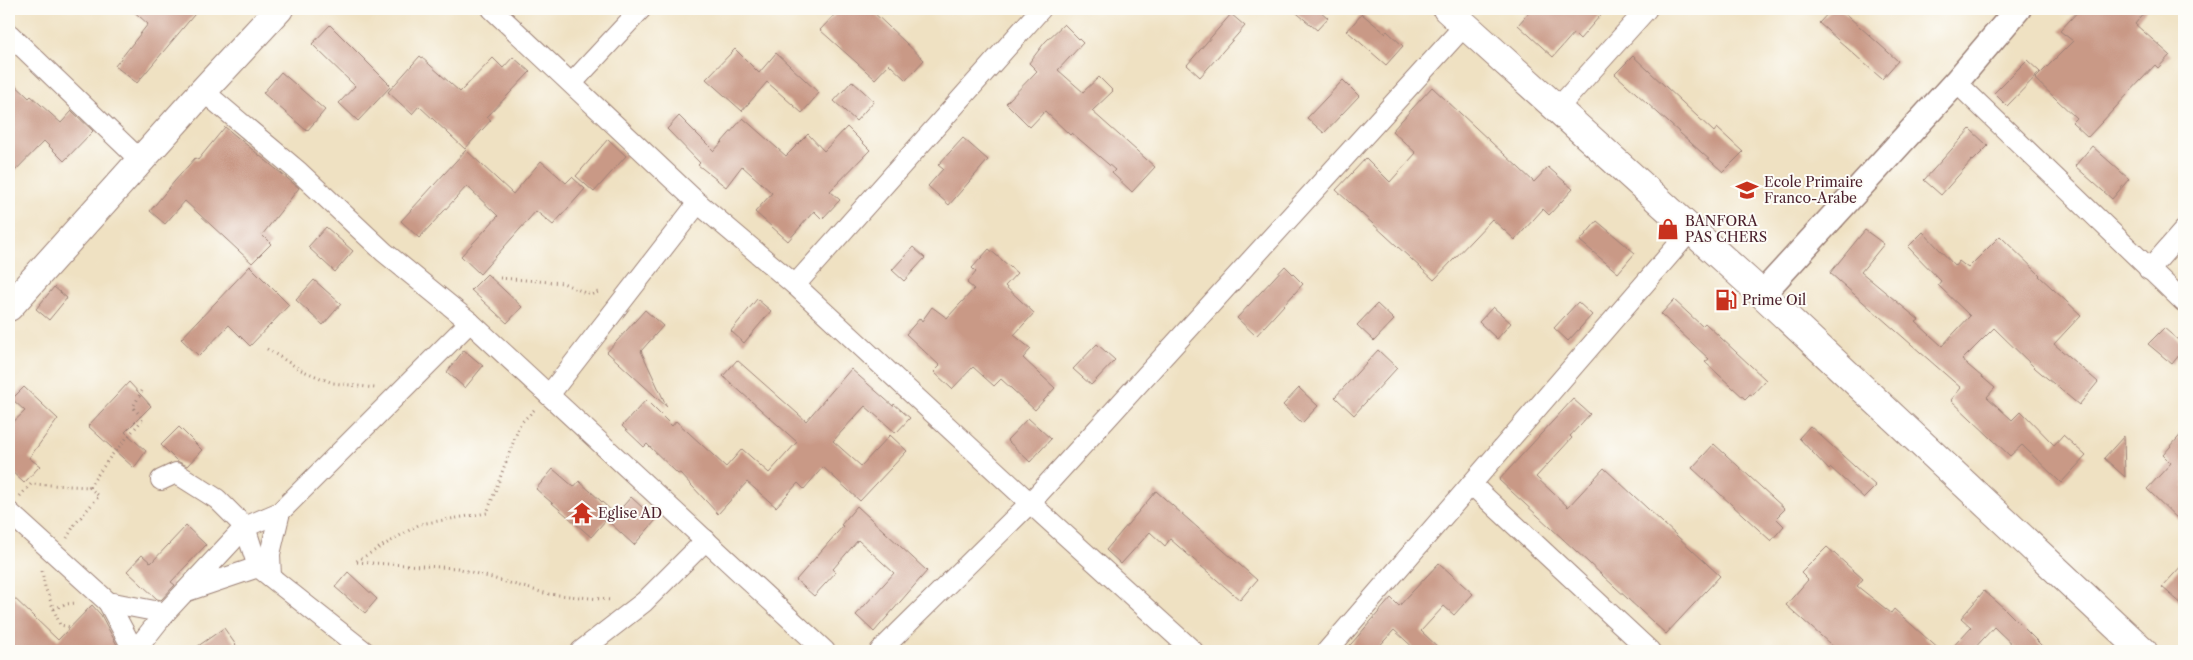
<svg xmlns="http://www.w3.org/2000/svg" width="2193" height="660" font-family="'Libre Caslon Text',serif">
<rect width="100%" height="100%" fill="#fdfcf7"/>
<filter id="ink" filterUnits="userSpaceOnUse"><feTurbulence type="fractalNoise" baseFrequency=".02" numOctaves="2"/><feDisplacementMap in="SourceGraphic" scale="10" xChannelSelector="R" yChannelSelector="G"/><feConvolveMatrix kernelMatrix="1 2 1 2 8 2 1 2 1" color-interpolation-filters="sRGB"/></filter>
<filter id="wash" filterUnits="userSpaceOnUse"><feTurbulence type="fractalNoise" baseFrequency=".0096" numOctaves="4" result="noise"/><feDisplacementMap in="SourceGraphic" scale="20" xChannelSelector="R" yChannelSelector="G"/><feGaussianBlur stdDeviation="1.12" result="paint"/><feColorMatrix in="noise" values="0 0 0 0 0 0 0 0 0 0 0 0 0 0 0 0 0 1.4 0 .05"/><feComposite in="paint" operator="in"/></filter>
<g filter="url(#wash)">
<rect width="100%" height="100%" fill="#efe1c2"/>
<g id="blocks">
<g fill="#c99986">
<polygon points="131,9 199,9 137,83 115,66 148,24"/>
<polygon points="840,9 870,9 924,60 906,80 889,64 875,79 820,30"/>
<polygon points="1292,9 1318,9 1328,18 1317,30"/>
<polygon points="1532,9 1606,9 1580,39 1574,33 1553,57 1518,25"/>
<polygon points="1832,9 1840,9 1898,61 1882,79 1819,23"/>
<polygon points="2080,9 2147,9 2135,24 2170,55 2158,68 2155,65 2088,137 2072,122 2076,118 2035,79 2073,41 2060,31"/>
<polygon points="1231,14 1245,26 1200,77 1187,65"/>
<polygon points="1362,14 1385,33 1387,31 1403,46 1386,65 1347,31"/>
<polygon points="1064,24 1083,43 1058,70 1083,92 1099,77 1113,91 1092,111 1155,167 1132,192 1112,173 1115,170 1072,133 1070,135 1045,111 1030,127 1006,103 1037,71 1029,63 1045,42"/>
<polygon points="330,25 391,86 358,121 339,103 355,86 312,44"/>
<polygon points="735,49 759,73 776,53 819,93 802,113 767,82 742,111 706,79"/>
<polygon points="420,56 460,92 493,58 503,68 513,57 530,72 487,117 491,120 465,149 419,106 412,114 388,92"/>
<polygon points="1633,56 1714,132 1717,128 1743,152 1723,172 1615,74"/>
<polygon points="2027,60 2040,72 2007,106 1994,93"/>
<polygon points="281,72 325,110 307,131 263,93"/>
<polygon points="9,79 29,98 31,96 61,123 72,111 93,131 64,161 44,141 9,177"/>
<polygon points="1343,80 1359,96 1324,133 1307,118"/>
<polygon points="852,81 874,101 856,121 834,101"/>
<polygon points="1432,87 1534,182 1548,167 1573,189 1549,215 1543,209 1515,240 1492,219 1434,280 1336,190 1366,158 1390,182 1416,153 1392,131"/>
<polygon points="679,116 714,151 743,118 786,156 808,134 824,151 847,127 870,150 830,191 840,200 822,219 814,211 788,241 755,212 772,193 742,166 726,187 698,165 700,163 667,129"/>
<polygon points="225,127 299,188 262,235 271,244 252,263 185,201 165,224 150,211 174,182 195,158 198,160"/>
<polygon points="1970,129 1988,146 1973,161 1972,160 1941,195 1924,180"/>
<polygon points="963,138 988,160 949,205 928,186 943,169 938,165"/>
<polygon points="608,139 626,156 594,192 576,176"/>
<polygon points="2092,146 2129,179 2112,199 2075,166"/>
<polygon points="466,150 513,194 541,161 566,183 572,177 585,189 553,225 536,211 480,274 461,256 498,216 467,186 419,238 401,221"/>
<polygon points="1597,221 1635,253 1618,273 1580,241"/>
<polygon points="326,227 353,251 335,272 308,247"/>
<polygon points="1865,230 1884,244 1861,272 1919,320 1916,322 1942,346 1970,316 1938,285 1941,281 1908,247 1923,232 1955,266 1959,261 1968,268 2000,236 2040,275 2039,276 2081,315 2054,344 2098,382 2079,405 2035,368 1994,328 1962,360 1995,388 1987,397 2012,420 2021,411 2054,445 2063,435 2086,456 2061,483 2022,445 2010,456 1951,400 1961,388 1830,273"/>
<polygon points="913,247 925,258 904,281 892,270"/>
<polygon points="989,249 1017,273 1005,286 1034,313 1014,335 1031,349 1023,358 1055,388 1035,410 1001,379 994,386 973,367 952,389 934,372 940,366 906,334 920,318 922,321 932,307 947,318 974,289 967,283 976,272 972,268"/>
<polygon points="250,266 289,305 250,346 229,325 199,356 181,339"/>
<polygon points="1285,266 1303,284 1256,336 1237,318"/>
<polygon points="487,274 522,307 507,323 471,290"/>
<polygon points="314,280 341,304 323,325 296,300"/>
<polygon points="54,287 67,298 49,320 36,309"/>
<polygon points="757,299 771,311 744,343 731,331"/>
<polygon points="1674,300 1702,326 1705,323 1766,380 1752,395 1750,394 1745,399 1705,362 1709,359 1661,314"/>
<polygon points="1578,302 1592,315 1568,341 1554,328"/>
<polygon points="1377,304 1394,320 1374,341 1357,325"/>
<polygon points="1493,307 1511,323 1497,339 1479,322"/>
<polygon points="645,310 663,326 641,351 667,407 607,352"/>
<polygon points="2164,328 2184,345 2184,349 2172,364 2148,344"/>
<polygon points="1097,344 1115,360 1091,385 1073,369"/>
<polygon points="464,350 483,366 465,388 447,372"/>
<polygon points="1378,350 1397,368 1354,415 1335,397"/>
<polygon points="737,360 806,421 851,369 893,406 894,404 910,418 896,433 865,406 833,441 861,466 890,435 907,451 860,501 823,467 804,489 798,483 776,507 747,482 718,514 680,473 678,474 647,444 644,447 622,426 646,400 672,426 676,421 726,467 742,449 769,473 797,442 723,376"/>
<polygon points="129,382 151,406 125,432 146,451 134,468 88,426"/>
<polygon points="24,387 58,419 29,458 40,466 24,483 9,469 9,426 25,411 12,399"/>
<polygon points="1299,388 1318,406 1302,423 1283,405"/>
<polygon points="1573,399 1590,414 1570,436 1572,438 1536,477 1568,507 1604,468 1720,576 1666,634 1499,480"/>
<polygon points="1028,418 1051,439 1030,462 1007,440"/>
<polygon points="1810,426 1876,486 1864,498 1831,468 1829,470 1799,438"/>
<polygon points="179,427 202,450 187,466 177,461 161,445"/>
<polygon points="2184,431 2184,525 2147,489 2171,463 2163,455"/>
<polygon points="2124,436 2125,477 2104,458"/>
<polygon points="1714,444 1785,509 1776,518 1784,526 1771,541 1692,468"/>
<polygon points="553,469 574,487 579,481 613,512 591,537 536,489"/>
<polygon points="1156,491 1257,580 1240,600 1170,539 1165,546 1150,532 1121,564 1106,550"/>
<polygon points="631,497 656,520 634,545 609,522"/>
<polygon points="857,506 927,571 874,632 856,615 894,573 858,540 833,569 836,572 814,596 796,580 843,526 841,525"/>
<polygon points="186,526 206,545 171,582 175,585 161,600 157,599 127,571 142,555 151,563"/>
<polygon points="1827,547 1863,579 1857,586 1891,613 1894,609 1941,651 1838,651 1786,605 1808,580 1801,573"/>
<polygon points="1439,563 1473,594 1454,615 1444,606 1421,631 1442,651 1417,651 1394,630 1375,651 1345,651 1391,598 1399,606"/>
<polygon points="2184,563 2184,606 2162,587"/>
<polygon points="348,572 377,599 365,613 335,587"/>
<polygon points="1984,591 2004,608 2047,651 2019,651 1994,627 1972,651 1949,651 1971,627 1961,618"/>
<polygon points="9,593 58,640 92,605 101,615 118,647 114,651 9,651"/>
<polygon points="224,628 240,651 191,651"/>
</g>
</g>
</g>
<g filter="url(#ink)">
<use href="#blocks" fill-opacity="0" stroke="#9c8076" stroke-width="1"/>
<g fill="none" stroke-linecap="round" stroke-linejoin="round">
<g stroke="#9c8076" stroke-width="22">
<g id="minor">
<polyline points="492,9 698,203 795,285 1030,503 1193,651"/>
<polyline points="9,34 141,161"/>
<polyline points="1956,82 2184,302"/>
<polyline points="572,83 641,9"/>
<polyline points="203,91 299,172 384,252 470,322 825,651"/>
<polyline points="1557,109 1647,9"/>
<polyline points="2149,270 2184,230"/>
<polyline points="795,285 1041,9"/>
<polyline points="549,395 698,203"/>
<polyline points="161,480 176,473 217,499 245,527 258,567 364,651"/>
<polyline points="1471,484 1650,651"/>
<polyline points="9,512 108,602 165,613"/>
<polyline points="271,577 270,554 280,512"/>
<polyline points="187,591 258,567"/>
<polyline points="108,602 134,651"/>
<polyline points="135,651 165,613 245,527 280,512 470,322"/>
<polyline points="581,651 644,602 706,540"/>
<polyline points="880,651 1030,503 1465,25"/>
<polyline points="1327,651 1691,230"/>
</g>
</g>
<g stroke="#9c8076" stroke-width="28">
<polyline id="tertiary" points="1762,294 1956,82 2018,9"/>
</g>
<g stroke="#9c8076" stroke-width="30">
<g id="secondary">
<polyline points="1447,9 1762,294 2143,651"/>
<polyline points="9,307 203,91 279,9"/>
</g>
</g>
<g stroke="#9c8076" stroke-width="3" stroke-dasharray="1 4" stroke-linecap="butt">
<polyline points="500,278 563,283 590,295 601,291"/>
<polyline points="267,349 301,370 333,383 375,388"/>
<polyline points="534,410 520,424 487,513 420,524 355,562 457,568 548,594 611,600"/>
<polyline points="89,487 111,456 143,419 133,407 142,391"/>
<polyline points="20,496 31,484 89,487 99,496 75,524 67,538"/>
<polyline points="42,571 45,587 60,625 70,627"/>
<polyline points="54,609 65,604 77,603"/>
</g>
<use href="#minor" stroke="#fff" stroke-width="20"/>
<use href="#tertiary" stroke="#fff" stroke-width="25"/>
<use href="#secondary" stroke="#fff" stroke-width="28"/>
</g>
</g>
<defs>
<g id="school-bare" transform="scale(1.725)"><path d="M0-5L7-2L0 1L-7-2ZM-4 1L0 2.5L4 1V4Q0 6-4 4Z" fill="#c8321e" stroke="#fdfcf7" stroke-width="2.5" paint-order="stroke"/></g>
<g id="shop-bare" transform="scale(1.725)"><path d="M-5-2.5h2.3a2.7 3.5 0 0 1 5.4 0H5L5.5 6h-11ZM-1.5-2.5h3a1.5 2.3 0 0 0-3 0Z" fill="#c8321e" stroke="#fdfcf7" stroke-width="2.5" paint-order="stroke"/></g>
<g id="fuel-bare" transform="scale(1.725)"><path d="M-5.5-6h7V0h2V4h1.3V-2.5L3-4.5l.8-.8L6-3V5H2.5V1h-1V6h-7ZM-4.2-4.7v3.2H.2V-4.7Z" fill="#c8321e" stroke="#fdfcf7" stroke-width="2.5" paint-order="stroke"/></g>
<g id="temple-bare" transform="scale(1.725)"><path d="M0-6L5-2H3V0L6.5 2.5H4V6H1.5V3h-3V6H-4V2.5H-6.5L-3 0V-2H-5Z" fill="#c8321e" stroke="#fdfcf7" stroke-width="2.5" paint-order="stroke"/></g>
</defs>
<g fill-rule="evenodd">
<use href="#school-bare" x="1747" y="190"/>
<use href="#shop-bare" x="1668" y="229"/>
<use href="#fuel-bare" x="1726" y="300"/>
<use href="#temple-bare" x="582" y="513"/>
</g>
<g text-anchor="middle" stroke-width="4" stroke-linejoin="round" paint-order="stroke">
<g font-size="14" fill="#4a1f2b" stroke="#fdfcf7" text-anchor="start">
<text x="1764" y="187">Ecole Primaire<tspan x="1764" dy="16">Franco-Arabe</tspan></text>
<text x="1685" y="226">BANFORA<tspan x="1685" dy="16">PAS CHERS</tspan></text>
<text x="1742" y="305">Prime Oil</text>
<text x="598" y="518">Eglise AD</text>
</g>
</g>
<rect width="2193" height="660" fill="none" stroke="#fdfcf7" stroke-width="30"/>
</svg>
